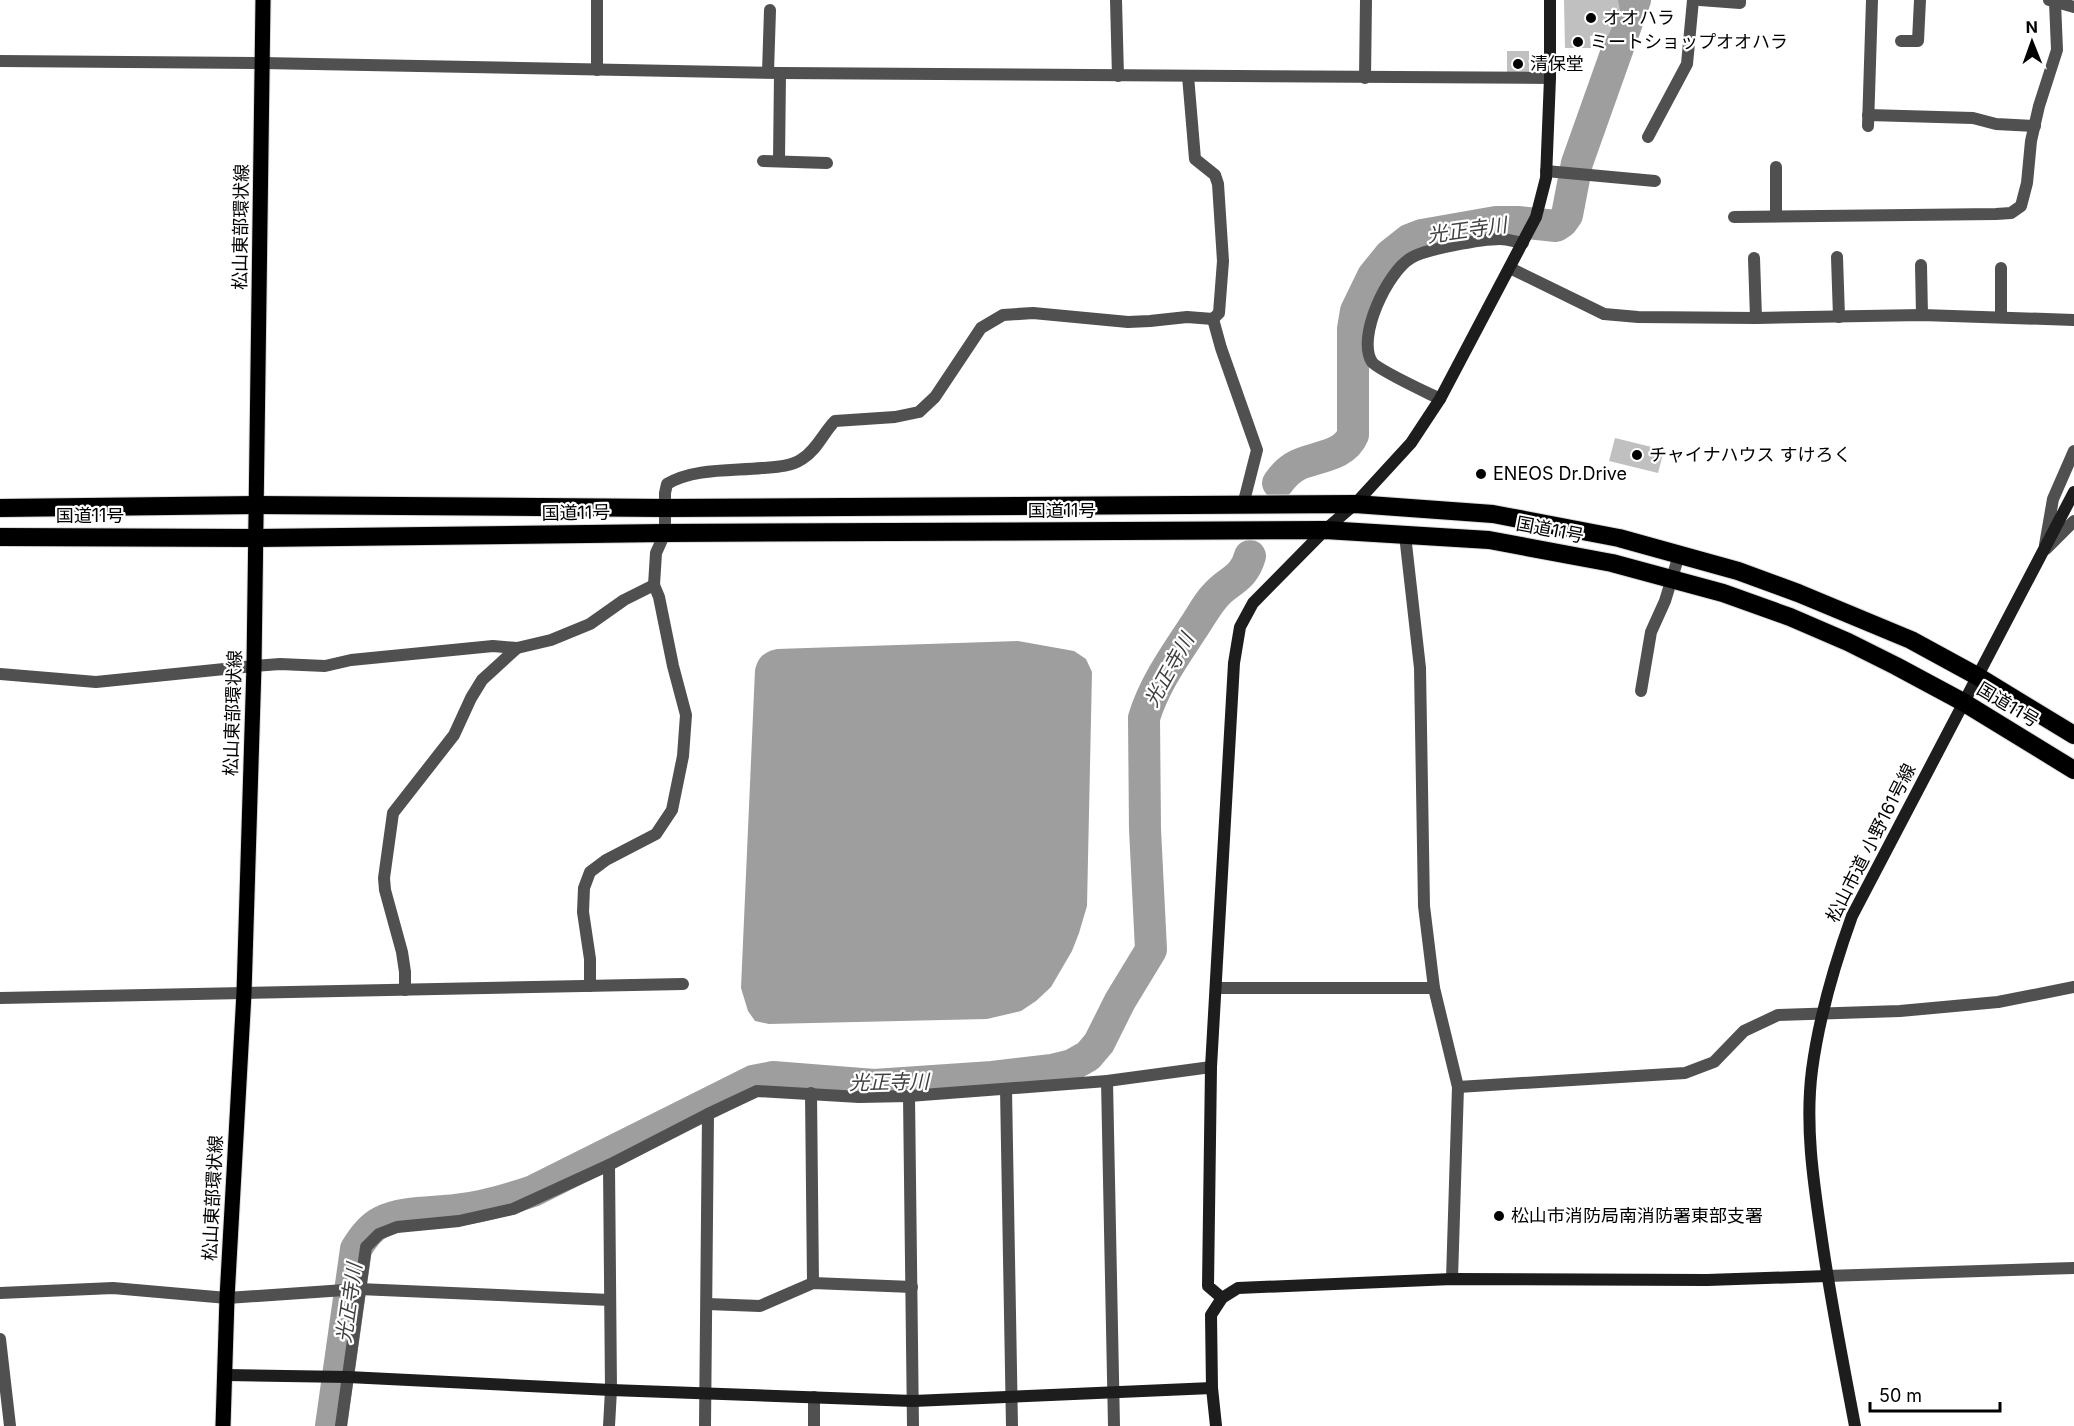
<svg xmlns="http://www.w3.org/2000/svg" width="2074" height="1426" font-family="Inter,'Noto Sans JP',sans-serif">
<rect width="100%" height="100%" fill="#fff"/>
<path fill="#9e9e9e" d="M 1018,641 L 1074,651 L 1086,659 L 1092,672 L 1087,906 L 1079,933 L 1072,951 L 1051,987 L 1036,1001 L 1021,1011 L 987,1019 L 769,1024 L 755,1021 L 748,1011 L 741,988 L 755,670 C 758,657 764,652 777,649 Z"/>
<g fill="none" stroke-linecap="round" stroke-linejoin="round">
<g stroke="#9e9e9e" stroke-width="32">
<path d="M 1278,483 C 1284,475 1290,468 1300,464 C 1319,456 1344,456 1353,435 L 1353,329 L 1356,311 L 1373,276 L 1390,255 L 1409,240 L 1422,235 L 1496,222 L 1518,222 L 1556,226 L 1562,222 L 1567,215 L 1577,163 L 1635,0"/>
<path d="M 331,1426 L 356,1249 C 362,1239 371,1227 381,1222 C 403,1211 432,1213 456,1210 C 483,1207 507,1200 533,1191 L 753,1081 L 773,1077 L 874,1085 L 992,1077 L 1052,1070 L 1072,1065 L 1088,1056 L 1099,1043 L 1120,1001 L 1151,950 L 1145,829 L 1144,718 C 1154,685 1174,657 1193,628 C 1200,618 1206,606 1214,597 C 1227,580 1243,581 1250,556"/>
</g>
</g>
<g fill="#c0c0c0">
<polygon points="1564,0 1618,0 1620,10 1608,36 1590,36 1591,48 1565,48"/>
<rect x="1507" y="51" width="22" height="25"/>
<polygon points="1615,438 1664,450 1658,473 1609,461"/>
</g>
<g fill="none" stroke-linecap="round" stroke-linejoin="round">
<g stroke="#dbdbdb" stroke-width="17">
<polyline id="primary" points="223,1426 227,1298 244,993 254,666 263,0"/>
</g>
<g stroke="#dbdbdb" stroke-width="20">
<g id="highway">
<polyline points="0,508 256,505 665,508 1355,504 1493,514 1619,538 1738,571 1798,593 1911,640 1977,676 2074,735"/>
<polyline points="0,537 257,538 665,533 1325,530 1489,540 1612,563 1723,593 1790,617 1848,642 1896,666 1963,702 2074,770"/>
</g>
</g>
<g stroke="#505050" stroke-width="12">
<polyline points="597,0 597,70"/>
<polyline points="1116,0 1118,76"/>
<polyline points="1700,0 1740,3 1740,0"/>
<polyline points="2049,0 2074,7"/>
<polyline points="1901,41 1918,41 1920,0"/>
<polyline points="0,61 262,63 780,73 1550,78"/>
<polyline points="768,72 770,10"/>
<polyline points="1365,78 1366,0"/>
<polyline points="1868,115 1973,118 1996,124 2035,126"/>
<polyline points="1868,126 1872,0"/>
<polyline points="1648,137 1687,64 1693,0"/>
<polyline points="763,161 827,163"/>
<polyline points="779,161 780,73"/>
<polyline points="1776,167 1776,216"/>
<polyline points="1546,171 1655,181"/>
<polyline points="1734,217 1996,214 2011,213 2021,206 2027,183 2031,141 2039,106 2057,50 2055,2"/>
<polyline points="1837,257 1839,317"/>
<polyline points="1754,258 1756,318"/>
<polyline points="1921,265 1922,315"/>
<polyline points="1510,268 1604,314 1638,317 1756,318 1922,315 2074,320"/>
<polyline points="2001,268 2001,317"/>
<polyline points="1213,319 1221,348 1257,450 1243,505"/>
<path d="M 1440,399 C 1428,393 1378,370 1372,362 C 1356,337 1388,271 1411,258 C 1425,249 1483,239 1500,239 C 1508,239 1516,242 1523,243"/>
<polyline points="1405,535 1420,668 1424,906 1434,988 1458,1087 1452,1279"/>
<polyline points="2045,545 2053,499 2074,451"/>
<polyline points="2046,549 2074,521"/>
<polyline points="0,674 96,682 254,666 280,664 325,666 351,660 493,646 517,648 551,640 590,624 624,600 654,585"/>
<polyline points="1641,691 1651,632 1665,601 1679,555"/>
<path d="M 590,986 L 590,959 L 583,912 L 584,888 L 590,872 L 606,860 L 656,834 L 672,810 L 683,756 L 686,715 L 673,666 L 659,597 L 654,585 L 656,553 L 665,533 L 665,493 L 667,484 C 694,468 732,471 762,468 C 776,467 790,467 802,459 C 817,450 823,433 835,421 L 895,417 L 919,412 L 935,397 L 981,328 L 1003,315 L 1033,313 L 1128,322 L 1150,321 L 1187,317 L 1213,319 L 1219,313 L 1223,261 L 1218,184 L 1215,175 L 1195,159 L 1188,76"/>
<polyline points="1217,988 1434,988"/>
<polyline points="405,990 405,972 402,952 385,890 384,878 393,813 454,735 471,698 482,680 517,648"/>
<polyline points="0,998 683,984"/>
<polyline points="1107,1081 1114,1426"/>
<polyline points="1458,1087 1685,1073 1714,1062 1744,1031 1778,1015 1900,1011 1998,1002 2074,987"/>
<polyline points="1006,1089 1012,1426"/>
<polyline points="811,1093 813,1283"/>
<polyline points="909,1096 913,1426"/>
<polyline points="1827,1276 2074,1268"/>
<polyline points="0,1293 113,1288 227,1298 359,1289 610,1300"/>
<polyline points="707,1304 760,1306 813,1283 912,1287"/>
<polyline points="0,1339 10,1426"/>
<polyline points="814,1397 814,1426"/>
<polyline points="341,1426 366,1247 379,1234 397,1227 459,1221 513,1209 609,1165 708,1114 757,1091 859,1097 909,1096 1107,1081 1211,1067"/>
<polyline points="609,1426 611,1390 609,1165"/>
<polyline points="705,1426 708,1114"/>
</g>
<g stroke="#1d1d1d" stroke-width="12">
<polyline points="1222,1298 1208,1286 1211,1067 1234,663 1240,627 1253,603 1325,530 1355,504 1411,443 1440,399 1536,217 1546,178 1550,78 1550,0"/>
<polyline points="225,1375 348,1377 611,1390 913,1401 1212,1388"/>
<polyline points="1216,1426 1212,1388 1211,1315 1222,1298 1238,1288 1452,1279 1707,1280 1827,1276"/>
<path d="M 1855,1426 C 1843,1362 1830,1298 1821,1233 C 1813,1179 1805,1124 1812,1070 C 1819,1017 1834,966 1852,916 L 2074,492"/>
</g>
<use href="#primary" stroke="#000" stroke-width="15"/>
<use href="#highway" stroke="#000" stroke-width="18"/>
</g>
<g fill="#000" stroke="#fff" stroke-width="2">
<circle cx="1591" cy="18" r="6"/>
<circle cx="1578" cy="42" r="6"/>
<circle cx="1518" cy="64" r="6"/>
<circle cx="1637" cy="455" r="6"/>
<circle cx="1481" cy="474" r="6"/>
<circle cx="1499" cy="1216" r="6"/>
</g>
<g text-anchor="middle" stroke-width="4.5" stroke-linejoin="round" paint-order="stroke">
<g font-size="18" fill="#000" stroke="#fff" text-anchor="start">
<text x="1603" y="24">オオハラ</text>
<text x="1590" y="48">ミートショップオオハラ</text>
<text x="1530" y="70">清保堂</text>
<text x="1649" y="461">チャイナハウス すけろく</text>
<text x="1493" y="480">ENEOS Dr.Drive</text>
<text x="1511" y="1222">松山市消防局南消防署東部支署</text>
</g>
<g font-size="18" fill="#000" stroke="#fff">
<text transform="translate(241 227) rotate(-89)" y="6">松山東部環状線</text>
<text x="1062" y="517">国道11号</text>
<text transform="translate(576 513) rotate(-1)" y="6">国道11号</text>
<text x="90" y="522">国道11号</text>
<text transform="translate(1550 530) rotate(11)" y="6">国道11号</text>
<text transform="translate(2008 705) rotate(31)" y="6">国道11号</text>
<text transform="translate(233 713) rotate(-88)" y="6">松山東部環状線</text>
<text transform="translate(1871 843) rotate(-63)" y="6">松山市道 小野161号線</text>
<text transform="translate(213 1198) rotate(-87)" y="6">松山東部環状線</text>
</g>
<g font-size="20" font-style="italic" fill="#3f3f3f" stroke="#fff">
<text transform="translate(1467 230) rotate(-8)" y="7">光正寺川</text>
<text transform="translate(1169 670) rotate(-61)" y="7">光正寺川</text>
<text transform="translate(889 1082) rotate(-1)" y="7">光正寺川</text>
<text transform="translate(349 1303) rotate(-82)" y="7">光正寺川</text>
</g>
</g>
<g transform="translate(2032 42) rotate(359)" stroke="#ffffff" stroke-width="4.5" paint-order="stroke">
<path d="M0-4.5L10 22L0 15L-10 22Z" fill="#000000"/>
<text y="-9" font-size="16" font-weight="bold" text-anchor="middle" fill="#000000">N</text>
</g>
<path d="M1870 1402v9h130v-9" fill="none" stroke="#000000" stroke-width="3"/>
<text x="1879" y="1402" font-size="18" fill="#000000" stroke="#ffffff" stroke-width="4.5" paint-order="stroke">50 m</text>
</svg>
